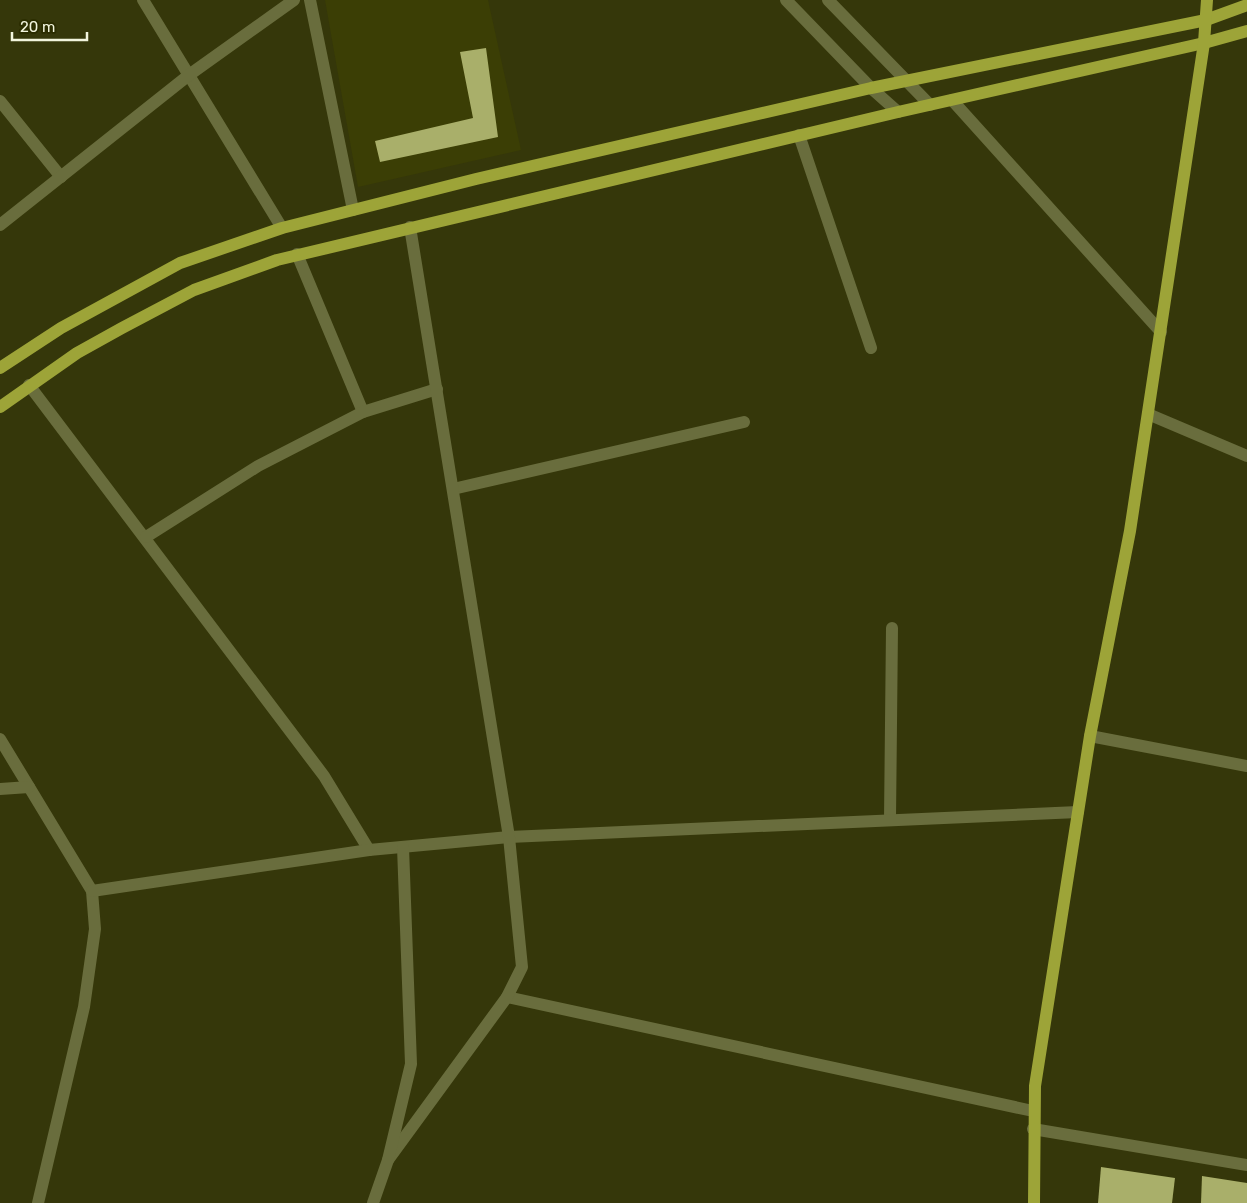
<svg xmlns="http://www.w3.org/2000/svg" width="1247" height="1203" font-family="Rubik,sans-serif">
<rect width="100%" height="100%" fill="#35370a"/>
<polygon fill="#3b3e05" points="325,0 488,0 521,150 358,187"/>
<g fill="#a9af6a">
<polygon points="486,48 498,137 380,162 375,141 473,118 460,52"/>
<polygon points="1101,1167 1175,1178 1172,1203 1098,1203"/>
<polygon points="1202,1176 1247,1183 1247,1203 1201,1203"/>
</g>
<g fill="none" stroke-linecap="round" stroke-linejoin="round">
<g stroke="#696d3d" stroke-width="12">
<polyline points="799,135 871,348"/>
<polyline points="453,489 744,422"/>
<polyline points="890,819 892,628"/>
</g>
<g stroke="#696d3d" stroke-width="12">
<polyline points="143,0 282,228"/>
<polyline points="310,0 353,210"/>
<polyline points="786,0 871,88 898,112"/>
<polyline points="828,0 930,105"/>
<polyline points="952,100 1161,332"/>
<polyline points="0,101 61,177"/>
<polyline points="0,225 189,75 294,0"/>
<polyline points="297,254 363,412"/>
<polyline points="29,385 324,776 369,850"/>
<polyline points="1148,414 1247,456"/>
<polyline points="146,537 258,466 363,412 437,389"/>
<polyline points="1090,736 1247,766"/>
<polyline points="0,739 92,891 95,929 84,1007 38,1203"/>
<polyline points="0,789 29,787"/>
<polyline points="92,891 369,850 509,837 1078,812"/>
<polyline points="507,997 1033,1111"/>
<polyline points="1033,1129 1247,1165"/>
<polyline points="388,1160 507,997 522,967 509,837 410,227"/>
<polyline points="373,1203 388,1160 411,1064 403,847"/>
</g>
<g stroke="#9da438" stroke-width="12">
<polyline points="0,368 61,328 180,263 282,228 476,179 871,88 1206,20 1247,5"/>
<polyline points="0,407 77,353 122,328 194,290 277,260 898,112 1204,43 1247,31"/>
<polyline points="1034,1203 1035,1086 1090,736 1130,531 1204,43 1207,0"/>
</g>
</g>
<path d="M12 32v8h75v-8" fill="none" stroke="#f2f5dd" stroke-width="2.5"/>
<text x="20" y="32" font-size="15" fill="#f2f5dd" stroke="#2b2d00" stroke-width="4" paint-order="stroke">20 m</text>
</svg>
